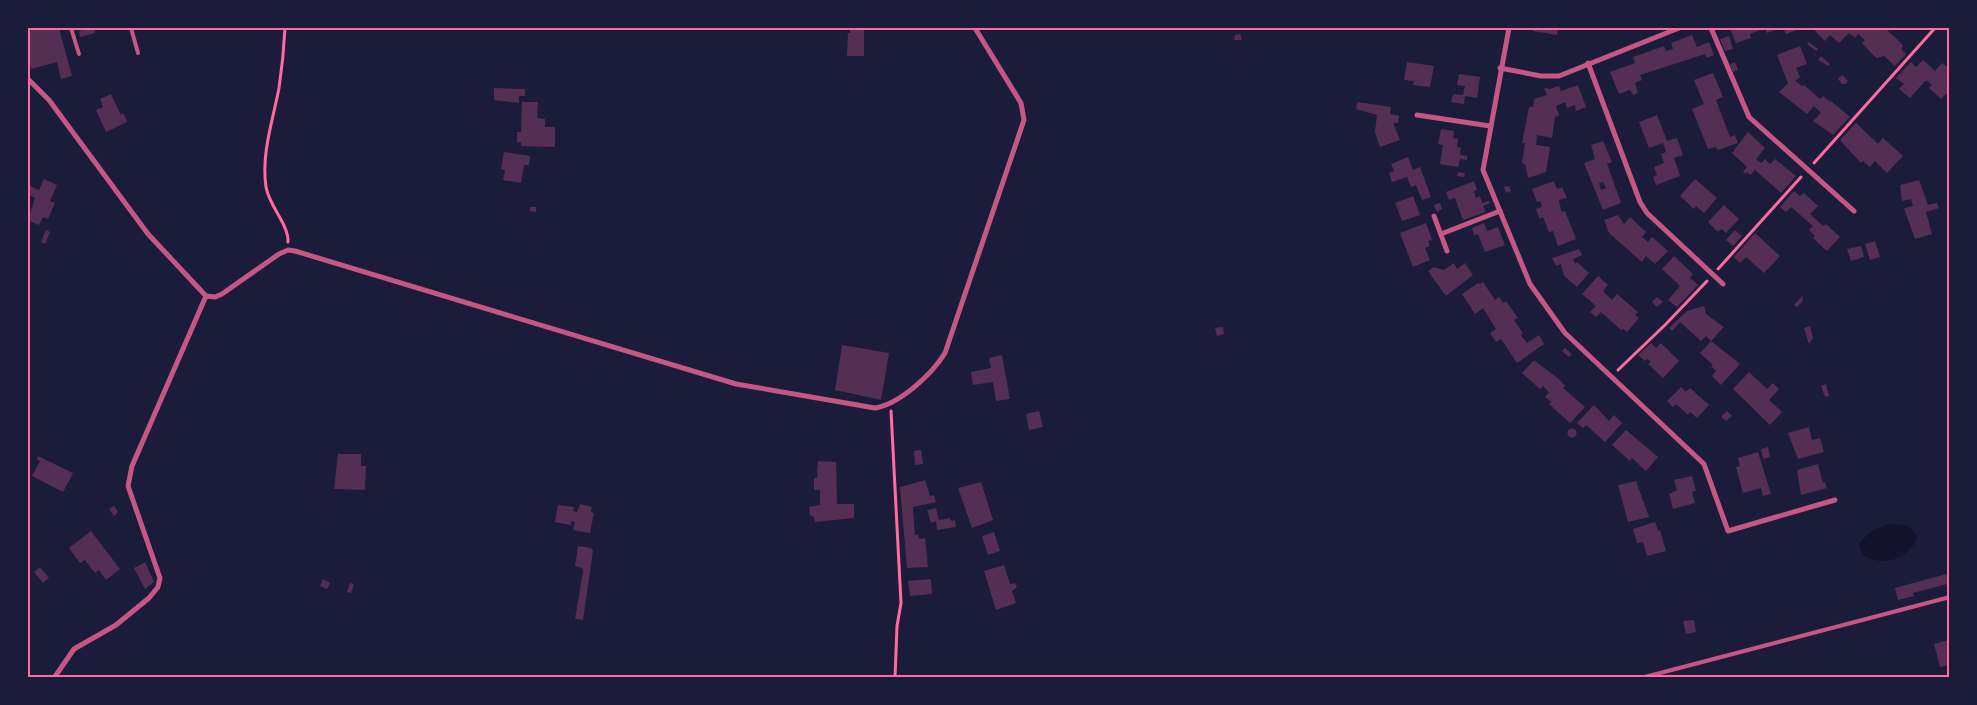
<svg xmlns="http://www.w3.org/2000/svg" width="1977" height="705" font-family="'PT Sans',sans-serif">
<rect width="100%" height="100%" fill="#1b1b3a"/>
<path fill="#12122b" d="M 1892,524 C 1902,524 1914,526 1917,538 C 1908,560 1880,568 1862,554 L 1859,545 C 1866,533 1878,526 1892,524 Z"/>
<g fill="#542f53" fill-rule="evenodd">
<polygon points="41,28 59,28 72,76 61,79 57,62 31,69 29,62 28,62 28,31"/>
<polygon points="94,28 95,33 80,37 79,31"/>
<polygon points="850,28 864,28 864,56 847,56 848,33 850,33"/>
<polygon points="1534,28 1558,28 1557,35 1533,31"/>
<polygon points="1730,28 1780,28 1767,33 1765,28 1750,34 1751,38 1736,43"/>
<polygon points="1783,28 1803,28 1786,34"/>
<polygon points="1818,28 1885,28 1900,42 1903,46 1901,49 1906,54 1895,66 1884,56 1877,58 1872,54 1862,43 1865,40 1858,34 1855,38 1849,33 1839,43 1830,35 1825,41 1815,31"/>
<polygon points="1240,34 1242,40 1234,40 1235,35"/>
<polygon points="1692,35 1697,47 1709,42 1714,55 1707,58 1705,54 1640,75 1642,80 1635,83 1638,93 1633,95 1630,90 1619,94 1610,72 1635,63 1633,57 1664,46 1666,51 1673,49 1671,43"/>
<polygon points="1729,36 1733,49 1725,51 1720,39"/>
<polygon points="1809,42 1818,49 1816,51 1807,44"/>
<polygon points="1800,46 1807,64 1796,68 1800,77 1795,81 1802,86 1804,85 1820,99 1823,96 1830,102 1831,101 1850,117 1833,135 1813,121 1821,113 1814,106 1807,114 1779,92 1788,83 1777,55"/>
<polygon points="1821,56 1830,64 1828,66 1818,60"/>
<polygon points="1923,60 1935,71 1942,63 1950,69 1950,97 1946,94 1941,99 1929,88 1932,85 1926,80 1910,98 1899,89 1904,84 1896,78 1911,62 1916,67"/>
<polygon points="1407,62 1434,66 1430,87 1413,85 1414,81 1404,80"/>
<polygon points="1735,62 1738,70 1733,72 1730,64"/>
<polygon points="1713,73 1723,97 1716,100 1730,137 1735,135 1738,143 1718,150 1716,147 1708,149 1692,109 1704,104 1694,80"/>
<polygon points="1459,74 1480,77 1477,98 1465,96 1464,104 1451,102 1453,94 1463,95 1465,86 1457,85"/>
<polygon points="1842,75 1848,81 1846,84 1842,84 1838,79"/>
<polygon points="1578,85 1586,107 1576,111 1575,105 1567,108 1565,102 1556,106 1559,115 1555,117 1552,138 1537,135 1536,145 1550,147 1546,172 1528,178 1525,164 1522,163 1525,143 1522,143 1529,107 1533,107 1534,99 1547,95 1544,88 1550,89 1559,86 1561,91"/>
<polygon points="494,88 525,89 525,96 519,96 519,103 494,100"/>
<polygon points="111,94 121,115 123,113 127,122 106,132 96,110 103,107 100,99"/>
<polygon points="522,102 538,102 537,118 545,119 545,127 555,127 555,147 521,146 521,142 517,142 517,132 521,132"/>
<polygon points="1357,102 1391,107 1390,114 1399,116 1398,123 1394,123 1394,125 1400,140 1380,147 1375,132 1377,115 1356,109"/>
<polygon points="1657,115 1667,141 1677,138 1683,155 1674,158 1680,176 1656,185 1653,177 1657,175 1654,167 1664,163 1661,154 1666,152 1663,143 1649,148 1639,122"/>
<polygon points="1856,123 1878,144 1883,138 1903,156 1887,173 1875,161 1870,167 1863,161 1861,163 1840,140"/>
<polygon points="1441,129 1454,131 1453,138 1458,139 1457,147 1461,148 1460,155 1467,156 1467,160 1460,159 1458,167 1440,164 1443,145 1438,144"/>
<polygon points="1748,132 1765,148 1756,159 1761,163 1765,159 1770,164 1775,159 1796,176 1781,193 1755,170 1750,175 1747,172 1746,174 1743,172 1747,167 1732,153"/>
<path d="M 1603,141 L 1612,162 L 1607,164 L 1621,203 L 1603,210 L 1584,163 L 1595,159 L 1591,145 ZM 1603,182 L 1606,188 L 1601,190 L 1599,183 Z"/>
<polygon points="504,152 530,156 529,165 524,165 521,183 503,180 505,170 501,169"/>
<polygon points="1408,157 1413,170 1420,167 1431,197 1422,200 1416,185 1411,187 1407,177 1392,182 1389,173 1394,171 1391,164"/>
<polygon points="1458,172 1465,173 1464,177 1457,176"/>
<polygon points="44,179 57,185 50,201 55,203 48,219 43,217 39,225 28,220 35,198 28,194 28,185 39,190"/>
<polygon points="1695,179 1717,198 1704,213 1696,206 1694,209 1680,196"/>
<polygon points="1919,180 1928,205 1937,203 1939,208 1926,212 1932,234 1915,239 1904,208 1913,206 1911,199 1902,201 1900,185"/>
<polygon points="1474,181 1477,190 1474,191 1476,198 1480,196 1482,203 1489,201 1490,203 1483,206 1486,212 1463,220 1455,198 1449,200 1446,192"/>
<polygon points="1554,181 1557,189 1562,187 1567,198 1559,200 1561,210 1562,212 1565,211 1576,239 1558,246 1553,231 1549,232 1543,217 1540,219 1536,209 1542,207 1540,201 1537,202 1532,189"/>
<polygon points="1509,186 1511,191 1506,193 1504,187"/>
<polygon points="1794,191 1800,196 1804,193 1818,206 1810,214 1823,226 1826,224 1840,237 1827,251 1813,238 1815,236 1809,230 1813,226 1791,207 1786,212 1780,207"/>
<polygon points="1413,196 1420,215 1402,221 1395,203"/>
<polygon points="1440,203 1442,209 1437,212 1434,205"/>
<polygon points="1724,205 1739,219 1726,233 1721,229 1718,232 1708,222"/>
<polygon points="530,207 536,207 536,212 530,211"/>
<polygon points="1618,215 1624,224 1630,217 1646,232 1642,237 1648,242 1652,237 1668,251 1655,264 1646,256 1642,262 1609,233 1604,220"/>
<polygon points="1426,223 1432,240 1428,241 1430,246 1425,248 1430,260 1413,267 1400,233"/>
<polygon points="1484,223 1487,231 1498,227 1505,245 1485,252 1478,234 1474,236 1472,228"/>
<polygon points="46,230 50,232 45,244 41,242"/>
<polygon points="1735,230 1742,236 1733,246 1726,240"/>
<polygon points="1755,233 1780,256 1764,273 1746,257 1740,263 1734,257"/>
<polygon points="1875,241 1880,257 1870,260 1865,244"/>
<polygon points="1861,246 1864,257 1851,261 1847,249"/>
<polygon points="1579,249 1582,255 1573,259 1575,264 1577,262 1589,273 1577,287 1564,276 1561,264 1556,266 1552,258"/>
<polygon points="1674,256 1693,274 1690,278 1698,285 1677,307 1668,300 1680,286 1662,269"/>
<polygon points="1454,263 1457,269 1465,263 1473,275 1446,296 1428,271 1434,267 1444,270"/>
<polygon points="1598,276 1608,285 1603,291 1612,300 1617,294 1638,312 1635,315 1639,318 1627,332 1623,329 1621,330 1601,312 1596,317 1590,312 1596,306 1582,294"/>
<polygon points="1483,282 1495,300 1499,297 1503,303 1506,301 1518,318 1514,320 1523,333 1521,335 1527,343 1539,335 1544,344 1517,363 1501,339 1496,342 1490,333 1496,329 1483,308 1475,314 1462,294 1478,283 1480,284"/>
<polygon points="1802,296 1803,301 1797,307 1794,305"/>
<polygon points="1657,297 1663,302 1657,307 1652,302"/>
<polygon points="1704,306 1706,314 1724,327 1711,341 1740,364 1721,385 1712,376 1716,371 1711,366 1713,365 1700,353 1711,341 1706,336 1701,341 1680,322 1672,331 1669,328 1687,311"/>
<polygon points="1810,326 1813,338 1809,344 1804,328"/>
<polygon points="1223,327 1224,334 1217,336 1215,328"/>
<polygon points="1651,343 1656,348 1661,343 1679,361 1663,378 1648,364 1651,362 1647,359 1645,361 1638,355"/>
<polygon points="842,345 889,353 881,400 835,390"/>
<polygon points="1565,348 1572,354 1569,357 1562,351"/>
<polygon points="1002,355 1010,399 996,401 993,382 973,385 971,372 991,368 989,358"/>
<polygon points="1534,360 1560,380 1565,386 1563,388 1585,407 1570,423 1549,404 1551,402 1545,397 1549,392 1543,386 1540,389 1522,373"/>
<polygon points="1749,372 1767,389 1773,383 1779,389 1769,400 1782,412 1770,425 1733,389"/>
<polygon points="1826,384 1829,396 1825,397 1821,386"/>
<polygon points="1681,387 1686,392 1690,388 1709,405 1697,418 1690,412 1688,415 1676,404 1673,407 1667,401"/>
<polygon points="1594,405 1609,421 1614,415 1622,423 1605,442 1586,425 1583,428 1577,423"/>
<polygon points="1039,411 1043,427 1029,430 1026,414"/>
<polygon points="1727,411 1732,416 1726,421 1721,417"/>
<polygon points="1809,427 1812,440 1820,438 1824,452 1798,459 1788,433"/>
<circle cx="1572" cy="433" r="4.5"/>
<polygon points="1626,430 1658,457 1646,471 1632,458 1630,461 1612,445"/>
<polygon points="1768,447 1770,457 1763,459 1761,449"/>
<polygon points="921,450 923,464 915,465 914,451"/>
<polygon points="1758,452 1771,494 1763,496 1761,488 1743,493 1736,467 1740,466 1738,458"/>
<polygon points="338,454 361,454 361,466 366,466 365,490 334,489"/>
<polygon points="38,456 73,473 63,492 32,476 40,461 37,460"/>
<polygon points="818,461 836,462 837,504 854,504 854,518 815,522 814,517 810,515 809,507 820,505 820,490 814,490 814,478 817,478"/>
<polygon points="1818,464 1823,483 1825,482 1827,488 1801,495 1797,470"/>
<polygon points="1692,476 1696,491 1692,492 1695,503 1673,509 1669,494 1677,490 1674,480"/>
<polygon points="925,480 930,496 934,495 936,502 913,507 915,535 918,534 919,539 925,538 928,567 907,568 900,487"/>
<polygon points="1636,481 1649,517 1628,522 1618,485"/>
<polygon points="981,482 993,520 972,528 958,488"/>
<polygon points="580,504 592,507 591,512 594,513 590,533 573,530 575,522 571,521 571,525 555,522 558,505 574,507 573,511 577,512"/>
<polygon points="114,506 118,512 114,516 109,509"/>
<polygon points="936,508 939,520 950,518 951,521 955,520 956,527 937,530 936,521 931,523 927,510"/>
<polygon points="1655,522 1658,531 1660,530 1666,551 1647,556 1643,542 1637,543 1633,529"/>
<polygon points="91,531 120,569 106,580 99,570 95,573 85,560 80,563 69,548"/>
<polygon points="994,532 1000,551 988,555 982,536"/>
<polygon points="578,546 591,548 593,551 583,620 575,619 583,571 582,568 575,566"/>
<polygon points="145,562 154,582 145,589 134,568"/>
<polygon points="1004,565 1010,584 1015,583 1017,587 1012,591 1016,603 996,610 984,571"/>
<polygon points="40,567 49,578 43,583 34,572"/>
<polygon points="1950,573 1950,592 1947,584 1913,593 1914,596 1898,600 1895,588"/>
<polygon points="323,579 330,583 327,589 320,586"/>
<polygon points="931,579 932,594 910,596 908,581"/>
<polygon points="350,583 354,584 351,593 347,592"/>
<polygon points="1694,620 1696,632 1686,634 1683,621"/>
<polygon points="1948,640 1950,665 1940,667 1934,644"/>
</g>
<g fill="none" stroke-linecap="round" stroke-linejoin="round">
<g stroke="#ff6b9d" stroke-width="3">
<path d="M 285,28 C 284,48 282,68 279,88 C 273,120 261,154 266,187 C 269,206 289,225 288,242"/>
<polyline points="1814,163 1935,28"/>
<polyline points="1718,269 1801,177"/>
<polyline points="1618,370 1665,325 1707,281"/>
<polyline points="891,411 901,603 897,626 895,678"/>
</g>
<g stroke="#c65784" stroke-width="4">
<polyline points="71,28 79,54"/>
<polyline points="131,28 138,53"/>
<polyline points="1641,678 1950,597"/>
</g>
<g stroke="#c65784" stroke-width="5">
<polyline points="1509,28 1483,170 1530,284 1565,333 1704,464 1728,531 1835,500"/>
<polyline points="1711,28 1749,117 1854,211"/>
<polyline points="1588,63 1640,202 1647,213 1723,284"/>
<polyline points="1500,68 1541,76 1559,76 1679,28"/>
<path d="M 28,79 L 49,100 L 148,234 L 206,296 L 215,297 L 222,294 L 279,254 L 288,250 L 295,251 L 736,384 L 875,408 C 900,404 932,374 945,353 L 1024,120 L 1021,103 L 975,28"/>
<polyline points="1417,115 1490,126"/>
<polyline points="1434,216 1447,251"/>
<polyline points="1441,234 1500,211"/>
<polyline points="54,678 74,649 116,625 149,598 158,587 160,578 128,486 132,466 206,296"/>
</g>
</g>
<rect width="1977" height="705" fill="none" stroke="#1b1b3a" stroke-width="58"/>
<rect x="29" y="29" width="1919" height="647" fill="none" stroke="#ff6b9d" stroke-width="2"/>
</svg>
